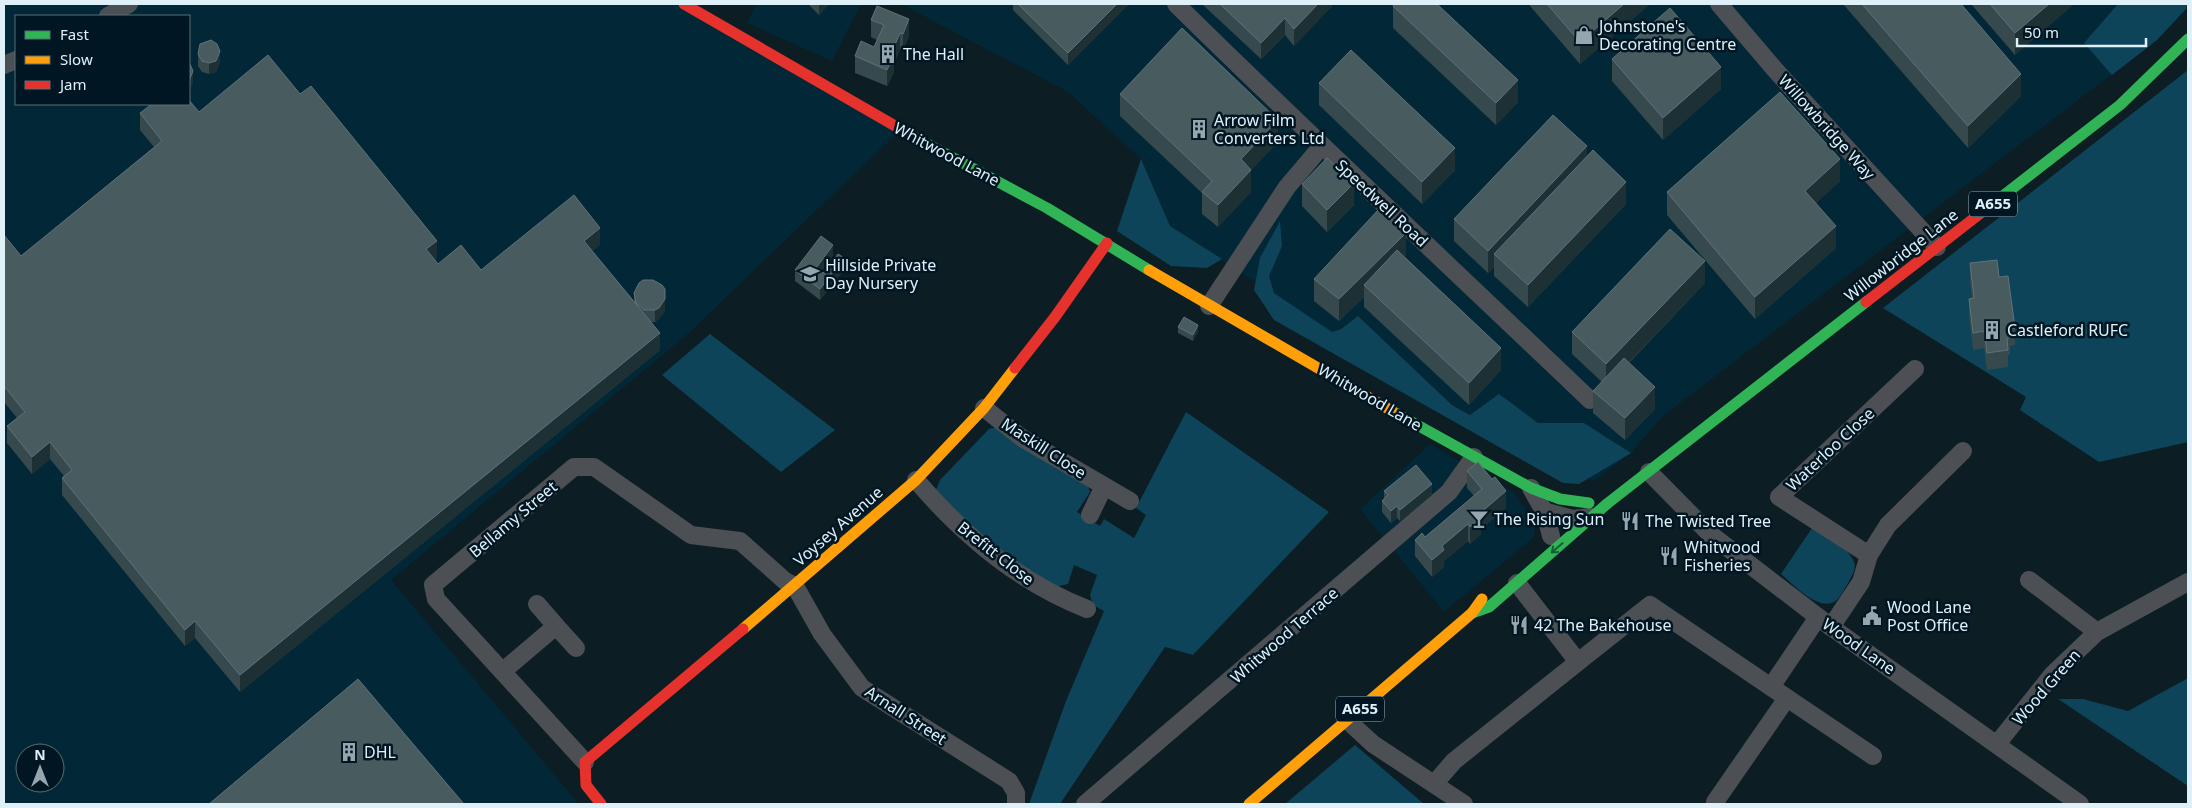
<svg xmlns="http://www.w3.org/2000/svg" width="2192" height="808" font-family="'Noto Sans',sans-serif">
<rect width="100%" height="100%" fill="#0c1d23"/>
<g fill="#022736" fill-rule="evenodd">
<path d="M 4,4 L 684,4 L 900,130 L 689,333 L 391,580 L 579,804 L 4,804 ZM 16,16 L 189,16 L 189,104 L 16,104 ZM 25,753 L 55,753 L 55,783 L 25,783 Z"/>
<polygon points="756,4 861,4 832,61 747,23"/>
<polygon points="901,4 2126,4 2157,40 1663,416 1631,453 1594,481 1452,405 1358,316 1341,329 1332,333 1170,226 1141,159 1068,92"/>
<polygon points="1430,444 1513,492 1531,516 1535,527 1534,537 1444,612 1360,509"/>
</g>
<g fill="#0d4459">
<polygon points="2118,4 2187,4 2186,9 2157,40 2112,75 2084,43"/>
<polygon points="2188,70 2188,442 2099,462 2020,410 2026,397 1883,308"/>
<polygon points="1141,159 1170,226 1222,259 1207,268 1171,266 1117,231"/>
<polygon points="1280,221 1282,246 1269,276 1274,293 1332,332 1341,329 1358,316 1452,405 1470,415 1499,394 1538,423 1584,423 1631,453 1579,484 1563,483 1274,320 1254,290 1260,258"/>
<polygon points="710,334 835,430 781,472 662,375"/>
<polygon points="1186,412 1329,512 1193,655 1165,647 1060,804 1029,804 1066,701 1104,611 1093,605 1090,595 1097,575 1074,565 1068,584 1050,588 989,547 942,502 936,490 940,480 989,429 996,427 1086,480 1090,492 1077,512 1100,526 1104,519 1134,538 1146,515 1136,508"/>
<path d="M 1812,528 C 1825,537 1848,546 1854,562 C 1857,569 1851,577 1848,583 C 1845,588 1841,596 1837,600 C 1820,614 1793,584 1781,574 Z"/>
<polygon points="2188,678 2188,786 2058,699 2083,699 2128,711"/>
<polygon points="1355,745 1424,804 1285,804"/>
</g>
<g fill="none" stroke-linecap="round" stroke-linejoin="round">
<g stroke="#4c5054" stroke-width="18">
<path d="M 1176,4 C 1312,138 1452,268 1590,400"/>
<polyline points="1719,4 1777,72 1937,247"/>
<polyline points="108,16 129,4"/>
<polyline points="4,65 16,60"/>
<polyline points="1209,306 1287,187 1321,147"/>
<polyline points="984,408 1022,438 1130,501"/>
<polyline points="1649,472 1710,534 1831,627 2080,804"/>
<path d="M 916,480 C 962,534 1020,583 1087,609"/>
<polyline points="1531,488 1545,513 1551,536"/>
<polyline points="1543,511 1573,519 1591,517"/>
<polyline points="1090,515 1104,486"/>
<polyline points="1869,555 1779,497 1915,369"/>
<polyline points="2029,580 2097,632"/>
<polyline points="556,626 576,648"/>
<polyline points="1831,627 1861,582 1869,555 1888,525 1963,451"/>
<polyline points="1578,662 1650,605 1771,687 1818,617"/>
<polyline points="503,671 556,626 537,604"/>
<polyline points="1787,698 1873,756"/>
<polyline points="1347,720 1373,744 1464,804"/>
<polyline points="1997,744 2052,675 2097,632 2188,582"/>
<polyline points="585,762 436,599 433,585 574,467 594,467 691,535 740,541 785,581 795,586 822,634 862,688 1009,781 1016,793 1016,804"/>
<polyline points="1434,784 1454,761 1578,662 1517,583"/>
<polyline points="1715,802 1787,698 1771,687"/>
<polyline points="1085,804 1449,492 1474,457"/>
</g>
<g stroke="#30b455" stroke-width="11">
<polyline points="916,138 1047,208 1149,270"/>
<polyline points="1995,202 2120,105 2188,39"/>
<polyline points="1392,411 1531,488 1560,499 1589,503"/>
<polyline points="1472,613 1489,607 1608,503 1866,302"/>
</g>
<g stroke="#ff9f0a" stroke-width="11">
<polyline points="1149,270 1392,411"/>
<polyline points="743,629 916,480 984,408 1015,368"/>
<polyline points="1249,804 1472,613 1482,599"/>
</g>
<g stroke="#e5322d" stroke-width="11">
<polyline points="684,4 916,138"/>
<polyline points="1866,302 1995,202"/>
<polyline points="1015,368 1055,317 1107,243"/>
<polyline points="601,804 586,785 585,762 743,629"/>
</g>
</g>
<g fill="#36494d">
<polygon points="808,4 829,4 819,15"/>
<polygon points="1013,4 1129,4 1068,65 1013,10"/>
<polygon points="1202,4 1332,4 1332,6 1294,46 1285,35 1261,59"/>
<polygon points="1530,4 1650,4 1580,64 1530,6"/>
<polygon points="1843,4 1961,4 2021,96 1968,148"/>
<polygon points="1971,4 2074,4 2015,55"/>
<polygon points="1393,6 1518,102 1496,125 1393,28"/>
<polygon points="871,20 909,36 903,51 900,49 894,64 894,72 887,86 855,73 855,56 874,47 877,40 871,37"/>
<polygon points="198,54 220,62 216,72 209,74 202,72 198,66"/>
<polygon points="1612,59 1721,89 1663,140 1612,81"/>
<polygon points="1319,83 1455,170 1422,204 1319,105"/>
<polygon points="300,94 437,258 435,259 438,264 481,270 600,245 592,251 634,302 634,293 665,311 659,319 655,322 650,322 660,350 240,692 195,638 185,646 62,495 62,478 64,476 50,459 32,474 7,443 7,426 17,418 4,402 4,235 21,256 154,147 140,130 140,113 199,112"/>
<polygon points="1120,94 1278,142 1251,170 1251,192 1218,227 1202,214 1202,193 1120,116"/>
<polygon points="1587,157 1626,204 1528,307 1494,276 1494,267 1488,273 1454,241 1454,219"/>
<polygon points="1840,181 1816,203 1836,248 1755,319 1667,215 1667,192"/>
<polygon points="1302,184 1354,205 1327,232 1302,206"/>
<polygon points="1406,255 1404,256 1501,370 1469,405 1364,307 1364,297 1339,321 1314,301 1314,279"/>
<polygon points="833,257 821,272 823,273 844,270 820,300 795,281 795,270"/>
<polygon points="1970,263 1999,277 2015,328 2015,345 2010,346 2010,355 2008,355 2008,367 1987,370 1984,348 1973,350 1969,316 1969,299 1972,298 1970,280"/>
<polygon points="1705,283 1629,363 1655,409 1625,440 1593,413 1593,391 1602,382 1572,354 1572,332"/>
<polygon points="1178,327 1198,331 1193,341 1178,333"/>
<polygon points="1467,471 1506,508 1481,529 1481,534 1470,544 1468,541 1444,561 1444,567 1432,577 1415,556 1415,540 1425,537 1474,496 1467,488"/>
<polygon points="1384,491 1432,495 1400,521 1397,518 1391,523 1382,512 1382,501 1384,498"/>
</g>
<g fill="#1d3034">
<polygon points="819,4 829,4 819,15"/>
<polygon points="1117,4 1129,4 1068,65 1068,53"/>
<polygon points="1318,4 1332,4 1332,6 1294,46 1294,29"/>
<polygon points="1624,4 1650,4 1580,64 1580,42"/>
<polygon points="2049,4 2074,4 2015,55 2015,33"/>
<polygon points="1285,18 1285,35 1261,59 1261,43"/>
<polygon points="909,19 909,36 903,51 903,34"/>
<polygon points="900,33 900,49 894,64 894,72 887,86 887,70 891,54"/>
<polygon points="220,51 220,62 216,72 209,74 209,63"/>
<polygon points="1721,67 1721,89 1663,140 1663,118"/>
<polygon points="193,71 193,83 189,92 189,81"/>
<polygon points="2021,74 2021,96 1968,148 1968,126"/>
<polygon points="1518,80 1518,102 1496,125 1496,103"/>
<polygon points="1278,120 1278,142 1251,170 1251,192 1218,227 1218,205 1241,159"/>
<polygon points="1587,146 1587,168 1494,254 1494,267 1488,273 1488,251"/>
<polygon points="1455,148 1455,170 1422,204 1422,182"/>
<polygon points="1840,159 1840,181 1805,213 1805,191"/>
<polygon points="1626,182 1626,204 1528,307 1528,285"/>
<polygon points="1354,183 1354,205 1327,232 1327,210"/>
<polygon points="1836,226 1836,248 1755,319 1755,297"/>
<polygon points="600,228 600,245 584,258 584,241"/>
<polygon points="1406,233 1406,255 1370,290 1364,285 1364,297 1339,321 1339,299"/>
<polygon points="437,241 437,258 426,266 426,249"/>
<polygon points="833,245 833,257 816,279 816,268"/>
<polygon points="844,258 844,270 820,300 820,289"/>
<polygon points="1705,261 1705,283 1606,386 1606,364"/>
<polygon points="665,299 665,311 659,319 655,322 655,310"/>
<polygon points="1198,325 1198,331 1193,341 1193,335"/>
<polygon points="660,333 660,350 240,692 240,675"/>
<polygon points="1501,348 1501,370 1469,405 1469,383"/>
<polygon points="1655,387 1655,409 1625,440 1625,418"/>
<polygon points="50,442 50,459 32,474 32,457"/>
<polygon points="1432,484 1432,495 1400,521 1400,510"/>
<polygon points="1506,491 1506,508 1481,529 1481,534 1470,544 1470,527 1479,514"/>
<polygon points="1397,506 1397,518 1391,523 1391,511"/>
<polygon points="1468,524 1468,541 1444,561 1444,567 1432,577 1432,560 1442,546"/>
<polygon points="195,621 195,638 185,646 185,630"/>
</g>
<g fill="#485b5f" stroke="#607278">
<polygon points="1018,4 1117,4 1068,53"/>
<polygon points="1220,4 1318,4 1294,29 1285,18 1261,43"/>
<polygon points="1394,4 1437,4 1518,80 1496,103 1393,6"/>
<polygon points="1547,4 1624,4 1580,42"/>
<polygon points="1862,4 1961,4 2021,74 1968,126"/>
<polygon points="1990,4 2049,4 2015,33"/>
<polygon points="877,6 909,19 903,34 900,33 891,54 894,55 887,70 855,56 861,41 874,47 884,25 871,20"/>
<polygon points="1670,8 1721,67 1663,118 1612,59"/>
<polygon points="1182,28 1278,120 1241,159 1251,170 1218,205 1202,192 1212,181 1120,94"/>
<polygon points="211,40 217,44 220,51 216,61 209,63 202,61 198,54 200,44"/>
<polygon points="1351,50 1455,148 1422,182 1319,83"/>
<polygon points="268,55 300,94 311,86 437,241 426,249 438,264 461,245 481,270 574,195 600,228 584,241 660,333 240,675 195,621 185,630 62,478 72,470 50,442 32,457 7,426 25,412 4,386 4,235 21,256 162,141 140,113 152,104 189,104 189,100 199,112"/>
<polygon points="189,64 190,64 193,71 189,81"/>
<polygon points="1780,92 1840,159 1805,191 1836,226 1755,297 1667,192"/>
<polygon points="1553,115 1587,146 1488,251 1454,219"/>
<polygon points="1593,150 1626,182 1528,285 1494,254"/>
<polygon points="1327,158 1354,183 1327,210 1302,184"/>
<polygon points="1380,208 1406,233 1339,299 1314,279"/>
<polygon points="1670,229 1705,261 1606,364 1572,332"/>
<polygon points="821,236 833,245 816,268 823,273 838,254 844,258 820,289 795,270"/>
<polygon points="1397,250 1501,348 1469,383 1364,285"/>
<polygon points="1997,260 1999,277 2008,276 2015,328 2009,329 2010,338 2007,338 2008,350 1987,353 1984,331 1973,333 1969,299 1974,298 1970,263"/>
<polygon points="643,280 653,280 662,285 665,289 665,299 659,308 655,310 644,310 636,303 634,293 639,283"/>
<polygon points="1184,317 1198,325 1193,335 1178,327"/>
<polygon points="1624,358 1655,387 1625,418 1593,391"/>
<polygon points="1478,462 1492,479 1495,477 1506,491 1479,514 1481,517 1470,527 1468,524 1442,546 1444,550 1432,560 1415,540 1422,533 1425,537 1482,489 1467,471"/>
<polygon points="1416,465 1432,484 1400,510 1397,506 1391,511 1382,501 1388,495 1384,491"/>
<polygon points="358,679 464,804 209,804"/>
</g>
<defs><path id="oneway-shaft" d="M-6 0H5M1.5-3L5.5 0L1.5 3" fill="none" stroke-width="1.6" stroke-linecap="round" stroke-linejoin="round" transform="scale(1.25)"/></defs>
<use stroke="#165e3a" href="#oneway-shaft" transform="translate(1557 548) rotate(139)"/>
<defs>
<g id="shop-bare" transform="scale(1.5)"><path d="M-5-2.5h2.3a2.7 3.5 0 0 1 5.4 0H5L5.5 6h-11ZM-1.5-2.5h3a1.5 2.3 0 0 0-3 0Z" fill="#95a6ae" stroke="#001723" stroke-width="2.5" paint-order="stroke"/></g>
<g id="building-bare" transform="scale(1.5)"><path d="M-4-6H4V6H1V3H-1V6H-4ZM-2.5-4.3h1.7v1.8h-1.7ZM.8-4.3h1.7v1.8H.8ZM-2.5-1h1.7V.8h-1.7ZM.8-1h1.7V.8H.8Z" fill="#95a6ae" stroke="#001723" stroke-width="2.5" paint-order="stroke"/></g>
<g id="school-bare" transform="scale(1.5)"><path d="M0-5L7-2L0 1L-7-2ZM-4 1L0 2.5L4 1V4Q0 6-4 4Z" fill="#95a6ae" stroke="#001723" stroke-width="2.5" paint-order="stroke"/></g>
<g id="bar-bare" transform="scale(1.5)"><path d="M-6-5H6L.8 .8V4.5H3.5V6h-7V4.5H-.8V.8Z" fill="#95a6ae" stroke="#001723" stroke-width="2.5" paint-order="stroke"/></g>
<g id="restaurant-bare" transform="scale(1.5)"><path d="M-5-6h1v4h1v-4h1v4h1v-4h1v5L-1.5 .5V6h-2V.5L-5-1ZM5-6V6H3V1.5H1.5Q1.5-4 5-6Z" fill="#95a6ae" stroke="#001723" stroke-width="2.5" paint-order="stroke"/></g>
<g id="civic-bare" transform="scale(1.5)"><path d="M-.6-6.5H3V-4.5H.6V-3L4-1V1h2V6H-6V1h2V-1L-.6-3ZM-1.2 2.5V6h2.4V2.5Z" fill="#95a6ae" stroke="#001723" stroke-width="2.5" paint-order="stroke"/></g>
</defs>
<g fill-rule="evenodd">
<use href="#shop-bare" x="1584" y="35"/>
<use href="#building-bare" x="888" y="54"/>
<use href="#building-bare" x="1199" y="129"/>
<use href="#school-bare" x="810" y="274"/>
<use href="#building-bare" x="1992" y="330"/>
<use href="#bar-bare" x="1479" y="519"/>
<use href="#restaurant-bare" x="1630" y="521"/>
<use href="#restaurant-bare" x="1669" y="556"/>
<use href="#civic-bare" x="1872" y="616"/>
<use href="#restaurant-bare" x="1519" y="625"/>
<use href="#building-bare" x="349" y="752"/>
</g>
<g text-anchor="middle" stroke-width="5" stroke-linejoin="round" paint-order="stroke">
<g fill="#001723" stroke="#9cafb9" stroke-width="1">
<rect x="1969" y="191.5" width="48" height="25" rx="4"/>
<rect x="1336" y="696.5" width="48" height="25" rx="4"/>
</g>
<g font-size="15" font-weight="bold" fill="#dff0f9">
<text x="1993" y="209">A655</text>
<text x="1360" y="714">A655</text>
</g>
<g font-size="16" fill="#dff0f9" stroke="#001723" text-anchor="start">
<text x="1599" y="32">Johnstone's<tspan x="1599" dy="18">Decorating Centre</tspan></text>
<text x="903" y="60">The Hall</text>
<text x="1214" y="126">Arrow Film<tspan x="1214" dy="18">Converters Ltd</tspan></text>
<text x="825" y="271">Hillside Private<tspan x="825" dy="18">Day Nursery</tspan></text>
<text x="2007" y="336">Castleford RUFC</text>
<text x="1494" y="525">The Rising Sun</text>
<text x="1645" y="527">The Twisted Tree</text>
<text x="1684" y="553">Whitwood<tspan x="1684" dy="18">Fisheries</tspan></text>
<text x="1887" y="613">Wood Lane<tspan x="1887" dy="18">Post Office</tspan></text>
<text x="1534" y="631">42 The Bakehouse</text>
<text x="364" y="758">DHL</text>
</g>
<g font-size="16" fill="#dff0f9" stroke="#001723">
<text transform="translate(1827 127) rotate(48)" y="6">Willowbridge Way</text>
<text transform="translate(947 154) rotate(28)" y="6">Whitwood Lane</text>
<text transform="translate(1382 203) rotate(43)" y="6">Speedwell Road</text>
<text transform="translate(1901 255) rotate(-38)" y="6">Willowbridge Lane</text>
<text transform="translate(1370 397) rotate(30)" y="6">Whitwood Lane</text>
<text transform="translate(1044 448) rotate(33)" y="6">Maskill Close</text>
<text transform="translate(1830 449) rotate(-43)" y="6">Waterloo Close</text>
<text transform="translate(513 519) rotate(-40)" y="6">Bellamy Street</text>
<text transform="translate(838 526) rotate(-41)" y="6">Voysey Avenue</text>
<text transform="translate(996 553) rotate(38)" y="6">Brefitt Close</text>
<text transform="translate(1284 635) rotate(-41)" y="6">Whitwood Terrace</text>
<text transform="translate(1859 646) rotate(35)" y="6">Wood Lane</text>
<text transform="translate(2046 687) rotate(-49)" y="6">Wood Green</text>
<text transform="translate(906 715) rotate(33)" y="6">Arnall Street</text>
</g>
</g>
<rect width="2192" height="808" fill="none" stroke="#dff0f9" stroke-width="10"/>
<rect x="15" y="15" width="175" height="90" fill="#001723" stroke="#596e79"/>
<rect x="25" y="31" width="25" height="8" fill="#30b455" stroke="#596e79"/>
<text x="60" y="40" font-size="15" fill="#dff0f9">Fast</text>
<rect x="25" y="56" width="25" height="8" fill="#ff9f0a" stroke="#596e79"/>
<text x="60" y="65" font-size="15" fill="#dff0f9">Slow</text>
<rect x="25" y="81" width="25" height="8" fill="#e5322d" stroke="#596e79"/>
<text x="60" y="90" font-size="15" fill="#dff0f9">Jam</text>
<g transform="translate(40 768)"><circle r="24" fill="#001723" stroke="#596e79"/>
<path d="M0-4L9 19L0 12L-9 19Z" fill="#95a6ae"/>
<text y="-8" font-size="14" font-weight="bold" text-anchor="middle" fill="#dff0f9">N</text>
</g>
<path d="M2017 38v8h129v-8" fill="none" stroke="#dff0f9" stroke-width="2.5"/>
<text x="2024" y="38" font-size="15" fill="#dff0f9" stroke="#001723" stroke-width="4" paint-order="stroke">50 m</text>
</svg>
